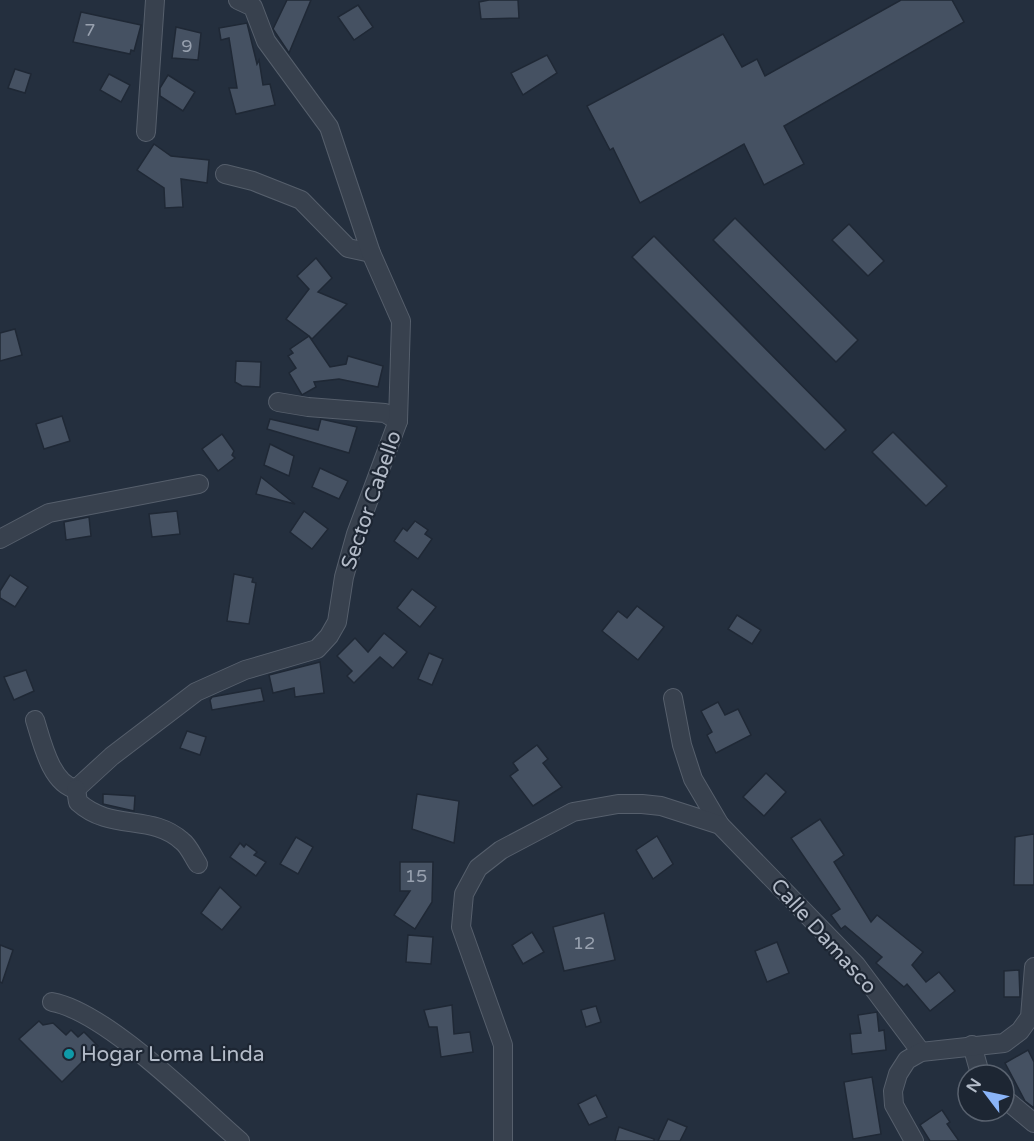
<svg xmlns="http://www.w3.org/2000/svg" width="1034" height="1141" font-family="'Varela Round',sans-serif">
<rect width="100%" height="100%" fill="#242f3e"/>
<g fill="#455162" stroke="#1f2835" stroke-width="1.5">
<polygon points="287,0 311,0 289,53 273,29"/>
<polygon points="489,0 518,0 519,18 481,19 479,2"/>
<polygon points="901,0 952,0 964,22 784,126 804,164 764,185 744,144 640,203 613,148 610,150 587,106 723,34 742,67 757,59 765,76"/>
<polygon points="358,5 373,27 354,40 338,17"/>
<polygon points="81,12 141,25 134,51 131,50 130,54 73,42"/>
<polygon points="247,23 257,64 259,60 263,85 270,84 275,105 236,114 229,88 237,88 229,38 221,40 219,28"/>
<polygon points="176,27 201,33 198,60 172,58"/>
<polygon points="547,55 557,73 523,95 511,73"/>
<polygon points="15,69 31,74 25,93 8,88"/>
<polygon points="109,74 130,85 121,102 100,90"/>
<polygon points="168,75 195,92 183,111 160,96 160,88"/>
<polygon points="154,144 171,156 209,160 207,183 181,179 183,207 165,208 164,188 137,170"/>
<polygon points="735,218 858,340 836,362 713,240"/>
<polygon points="849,224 884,261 868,276 832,240"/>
<polygon points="654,236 846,430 825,450 632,257"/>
<polygon points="316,258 332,278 318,292 347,304 312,339 309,336 330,367 346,364 348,356 383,366 378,387 339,379 314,382 316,387 302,395 289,373 296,368 288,356 293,353 290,349 309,336 286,319 309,289 297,276"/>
<polygon points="15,329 22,355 0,361 0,333"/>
<polygon points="236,361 261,362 260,387 242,386 235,382"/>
<polygon points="62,416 70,441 44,449 36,424"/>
<polygon points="270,419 318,430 321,419 357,427 349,453 267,429"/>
<polygon points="893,432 947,486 926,506 872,452"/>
<polygon points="222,434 234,451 232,455 235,458 218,471 202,449"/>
<polygon points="270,444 294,456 289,476 264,465"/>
<polygon points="320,468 348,481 339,499 312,487"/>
<polygon points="261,477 295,504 256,494"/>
<polygon points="177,511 180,534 152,537 149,514"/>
<polygon points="304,511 328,529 312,549 290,532"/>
<polygon points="89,517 91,536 66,540 64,522"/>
<polygon points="415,521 428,530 425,534 432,539 418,559 394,541 403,528 407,531"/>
<polygon points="234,574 253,578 252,582 256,583 249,624 227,621"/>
<polygon points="10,575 28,587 15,607 0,598 0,591"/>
<polygon points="412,589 436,607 420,627 397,608"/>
<polygon points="637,606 664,627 638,660 602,631 618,611 627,618"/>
<polygon points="737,615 761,630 752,644 728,629"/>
<polygon points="384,633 407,652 393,668 380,657 354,683 347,676 352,671 337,656 355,638 368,652"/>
<polygon points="429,653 443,659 432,685 418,679"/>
<polygon points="320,662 324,693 295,697 294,688 273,693 269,675"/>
<polygon points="26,670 34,691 14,700 4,677"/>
<polygon points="261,688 264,701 212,710 210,700 212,697"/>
<polygon points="718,702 725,715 738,709 751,735 716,753 707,735 712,732 701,711"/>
<polygon points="187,731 206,737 200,755 180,748"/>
<polygon points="537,745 548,759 543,763 562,787 533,806 510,776 518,770 513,763"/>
<polygon points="766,773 786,792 764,816 743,797"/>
<polygon points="103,794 135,796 134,811 103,804"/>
<polygon points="417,794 459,801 454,843 412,829"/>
<polygon points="820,819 844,855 834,862 871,922 877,915 923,952 912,965 926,982 939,972 955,991 930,1011 907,984 904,987 876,963 882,957 845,926 841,929 831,915 840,909 791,838"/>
<polygon points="1034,834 1034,885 1014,885 1015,837"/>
<polygon points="657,836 673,864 653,879 636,850"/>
<polygon points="296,837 313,847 298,874 280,864"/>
<polygon points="240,843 244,847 246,844 257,852 254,855 266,862 256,876 230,857"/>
<polygon points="400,862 433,862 432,902 415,929 394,915 410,891 400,891"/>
<polygon points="220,887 241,907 222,930 201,913"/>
<polygon points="604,913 615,960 564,971 553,927"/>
<polygon points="532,932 544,952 523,964 512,945"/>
<polygon points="408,935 433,937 431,964 406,962"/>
<polygon points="777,942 789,973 767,982 755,951"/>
<polygon points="0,945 13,950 2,983 0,982"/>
<polygon points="1019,970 1020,997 1004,997 1004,971"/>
<polygon points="452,1005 454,1034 470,1032 473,1052 441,1057 437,1027 429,1027 424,1010"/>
<polygon points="596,1006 601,1022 586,1027 581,1010"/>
<polygon points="877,1012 879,1031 884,1030 886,1050 852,1054 850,1034 861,1033 858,1015"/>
<polygon points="39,1021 43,1025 53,1023 66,1035 71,1030 78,1037 84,1032 98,1046 62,1082 19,1039"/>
<polygon points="1028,1050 1034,1062 1034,1108 1025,1101 1005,1063"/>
<polygon points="872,1077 881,1134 853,1139 844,1082"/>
<polygon points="596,1095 607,1117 589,1125 578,1104"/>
<polygon points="942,1110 950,1122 947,1124 959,1141 930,1141 920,1125"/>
<polygon points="668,1119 687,1127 680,1141 658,1141"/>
<polygon points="619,1127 654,1139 654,1141 615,1141"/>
</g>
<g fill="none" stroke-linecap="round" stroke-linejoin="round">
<g stroke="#565f6c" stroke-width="20">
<g id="minor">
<polyline points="146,132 155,0"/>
<polyline points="225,174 253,181 301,200 348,248 371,253"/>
<polyline points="278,402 308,407 385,413 398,421"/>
<polyline points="0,539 49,513 199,484"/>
<polyline points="673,698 682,745 693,779 720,825"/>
<path d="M 35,720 C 42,742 51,784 76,789 L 112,756 L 196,692 L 245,670 L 317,649 L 329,636 L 337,622 L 344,577 L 356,534 L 398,421 L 401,321 L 371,253 L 329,127 L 266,41 L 253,7 L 238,0"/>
<path d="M 76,789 L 78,802 C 111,832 151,813 182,841 C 189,846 193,857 198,864"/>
<path d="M 52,1002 C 107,1012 196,1103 240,1141"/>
<polyline points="972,1045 979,1070 983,1075"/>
<polyline points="1004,1098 1034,1123"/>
<polyline points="503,1141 503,1045 461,927 464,894 478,868 501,850 573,812 618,804 642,804 661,806 720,825 856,965 921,1052"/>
<polyline points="914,1141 894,1105 893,1091 898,1074 907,1060 921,1052 1004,1043 1020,1031 1030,1017 1034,967"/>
</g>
</g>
<use href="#minor" stroke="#38414e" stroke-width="18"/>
</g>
<circle fill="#0f9aa8" stroke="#1d2633" stroke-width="2" cx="69" cy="1054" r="6"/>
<g text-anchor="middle" stroke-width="4.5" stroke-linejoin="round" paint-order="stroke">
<g font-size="18" fill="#98a1af">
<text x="90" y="36">7</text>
<text x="187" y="52">9</text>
<text x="416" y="882">15</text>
<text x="584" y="949">12</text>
</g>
<g font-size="21" fill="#b4bcc9" stroke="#1d2633">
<text transform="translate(371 500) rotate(-71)" y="7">Sector Cabello</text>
<text transform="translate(824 936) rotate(48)" y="7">Calle Damasco</text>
</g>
<g font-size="21" fill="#b4bcc9" stroke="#1d2633" text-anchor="start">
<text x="81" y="1061">Hogar Loma Linda</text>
</g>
</g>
<g transform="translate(986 1093) rotate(302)"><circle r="28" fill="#1d2633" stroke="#59626f" stroke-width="1.5"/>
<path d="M0-4.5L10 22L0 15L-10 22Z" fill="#8ab4f8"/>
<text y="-9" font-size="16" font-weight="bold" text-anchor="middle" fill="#b4bcc9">N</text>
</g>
</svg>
